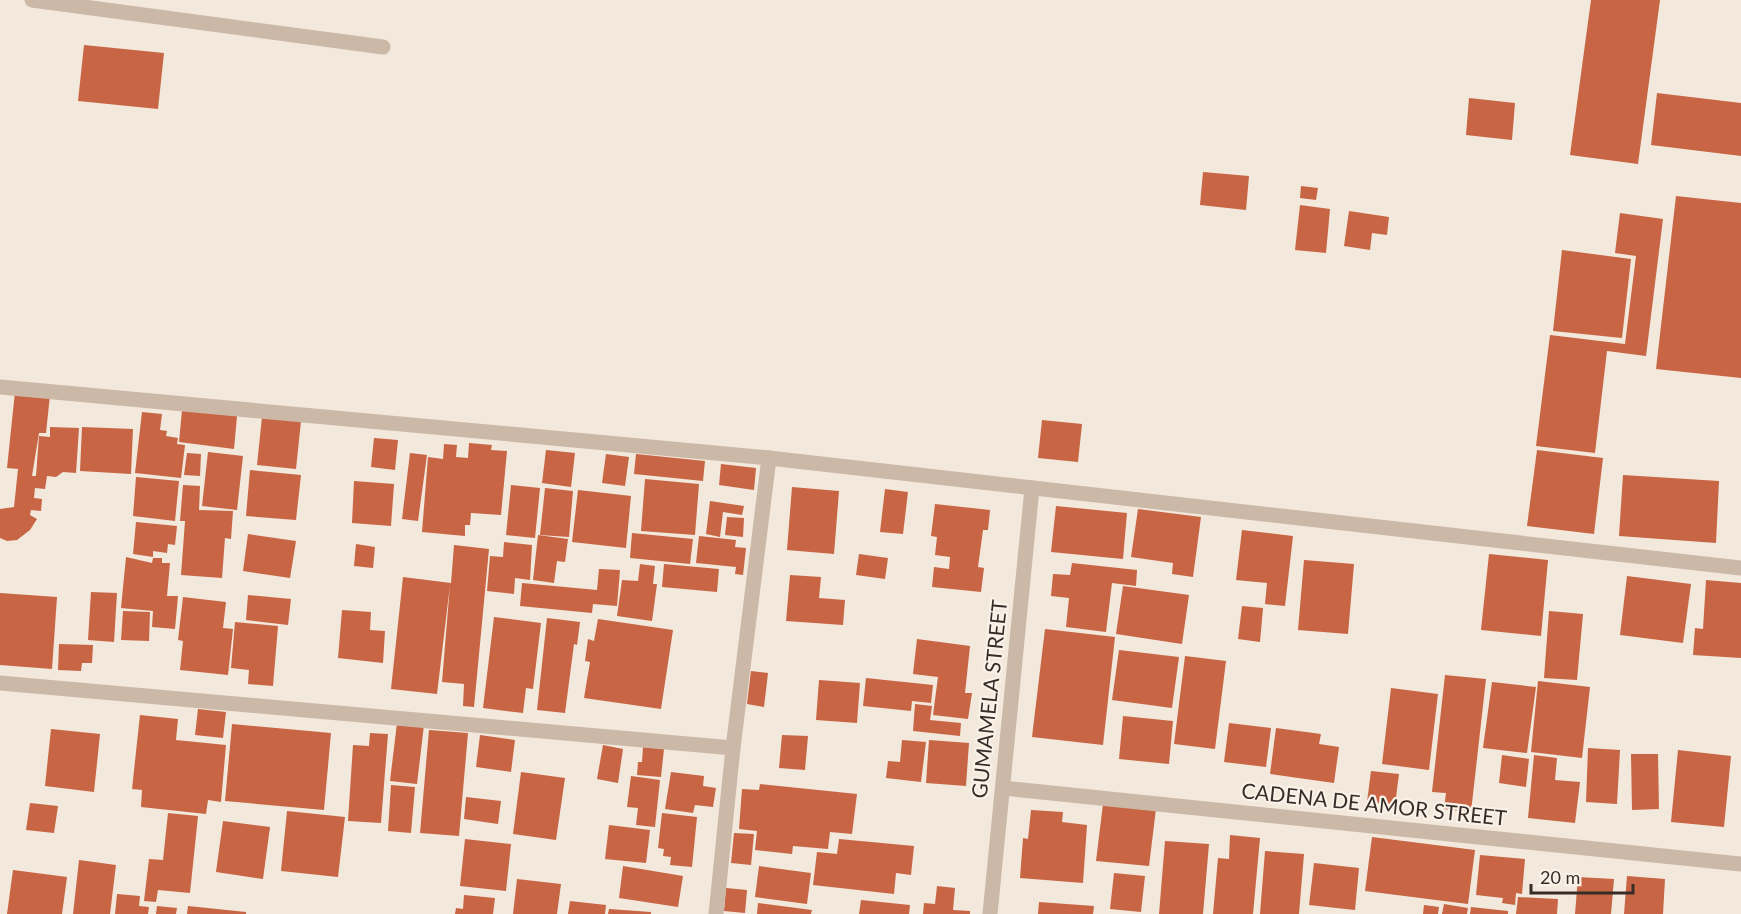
<svg xmlns="http://www.w3.org/2000/svg" width="1741" height="914" font-family="Lato,sans-serif">
<rect width="100%" height="100%" fill="#f2e8db"/>
<g fill="#c86544">
<polygon points="1591,0 1660,0 1638,164 1570,155"/>
<polygon points="84,45 164,53 158,109 78,101"/>
<polygon points="1657,93 1741,103 1741,156 1651,145"/>
<polygon points="1469,98 1515,103 1512,140 1466,135"/>
<polygon points="1203,172 1249,176 1246,210 1200,205"/>
<polygon points="1301,186 1318,188 1316,200 1300,198"/>
<polygon points="1676,196 1741,203 1741,378 1656,369"/>
<polygon points="1300,205 1330,209 1326,253 1295,250"/>
<polygon points="1349,211 1389,217 1387,235 1372,233 1370,250 1344,246"/>
<polygon points="1620,213 1663,219 1646,356 1607,351 1595,453 1536,446 1550,335 1625,344 1636,256 1615,253"/>
<polygon points="1562,250 1631,259 1622,338 1553,331"/>
<polygon points="15,392 50,395 46,433 39,433 32,476 36,476 39,436 50,437 50,427 79,428 76,473 63,472 56,477 47,476 45,489 35,488 34,498 42,499 41,511 31,510 30,515 37,519 30,530 17,540 7,541 0,538 0,509 14,507 18,469 7,468"/>
<polygon points="182,410 237,416 234,449 179,442"/>
<polygon points="142,412 162,414 160,430 167,431 166,436 178,438 177,444 185,445 181,478 135,473"/>
<polygon points="262,417 301,421 296,469 257,465"/>
<polygon points="1042,420 1082,424 1078,462 1038,458"/>
<polygon points="82,427 133,429 131,474 80,471"/>
<polygon points="374,438 398,440 395,470 371,467"/>
<polygon points="469,443 492,445 491,450 507,451 501,515 471,513 470,525 465,525 465,536 422,532 428,457 443,459 444,444 457,445 456,457 468,458"/>
<polygon points="546,450 575,453 571,487 542,483"/>
<polygon points="1537,450 1603,458 1594,534 1527,526"/>
<polygon points="208,452 243,456 237,510 202,506"/>
<polygon points="187,453 201,454 200,476 184,475"/>
<polygon points="410,453 427,455 418,521 402,519"/>
<polygon points="606,454 629,457 625,486 602,483"/>
<polygon points="636,454 705,461 703,481 634,474"/>
<polygon points="721,464 756,468 754,490 719,485"/>
<polygon points="250,470 301,475 296,520 246,516"/>
<polygon points="1623,475 1719,481 1716,543 1619,536"/>
<polygon points="136,477 179,481 175,521 133,516"/>
<polygon points="645,479 699,484 695,535 641,531"/>
<polygon points="354,481 394,484 391,526 352,523"/>
<polygon points="183,485 200,486 199,510 233,511 231,539 225,538 222,578 181,575 185,521 180,521"/>
<polygon points="511,485 540,488 535,538 506,535"/>
<polygon points="792,487 839,491 834,554 787,550"/>
<polygon points="545,488 573,491 569,537 540,535"/>
<polygon points="885,489 908,492 903,534 880,532"/>
<polygon points="578,490 631,496 626,548 572,542"/>
<polygon points="710,501 744,506 742,515 723,512 720,537 706,534"/>
<polygon points="935,504 990,510 988,530 983,530 978,567 984,568 981,592 932,587 934,567 949,569 950,557 935,555 937,537 931,536"/>
<polygon points="1056,506 1127,513 1123,559 1051,552"/>
<polygon points="1138,509 1201,517 1193,577 1172,574 1173,563 1131,557"/>
<polygon points="727,517 744,518 743,537 725,535"/>
<polygon points="136,522 177,526 175,545 168,544 167,553 153,551 153,557 133,554"/>
<polygon points="1242,530 1293,536 1285,606 1265,604 1267,583 1236,580"/>
<polygon points="632,533 693,539 690,564 630,558"/>
<polygon points="248,534 296,541 290,578 243,571"/>
<polygon points="538,535 568,539 565,562 557,561 554,583 533,580"/>
<polygon points="699,536 736,540 735,547 746,548 743,575 735,574 736,567 696,563"/>
<polygon points="504,542 532,545 530,580 515,578 514,594 487,591 490,556 503,557"/>
<polygon points="356,544 375,547 373,568 354,566"/>
<polygon points="454,545 489,549 474,707 463,706 464,684 442,682 450,585 437,694 391,689 403,577 451,583"/>
<polygon points="859,554 888,558 885,579 856,575"/>
<polygon points="1489,554 1548,560 1541,636 1481,630"/>
<polygon points="126,557 152,563 153,558 162,558 162,563 170,563 167,596 178,596 175,629 152,627 153,611 121,608"/>
<polygon points="1304,560 1354,564 1348,634 1298,630"/>
<polygon points="1072,563 1137,570 1136,586 1112,583 1106,632 1066,627 1069,598 1051,596 1053,574 1070,575"/>
<polygon points="640,564 655,566 653,584 657,584 652,621 617,616 622,580 638,581"/>
<polygon points="664,564 719,569 717,592 662,587"/>
<polygon points="599,569 620,570 617,606 593,604 592,613 520,606 522,583 597,590"/>
<polygon points="790,575 821,577 819,598 845,600 843,625 786,621"/>
<polygon points="1627,576 1691,584 1683,643 1620,635"/>
<polygon points="1706,580 1741,583 1741,658 1693,655 1695,628 1703,629"/>
<polygon points="1123,586 1189,595 1182,644 1116,634"/>
<polygon points="91,592 117,593 114,642 88,640"/>
<polygon points="0,593 57,597 52,669 0,665"/>
<polygon points="248,595 291,599 288,625 246,620"/>
<polygon points="183,597 226,602 223,628 233,629 228,675 180,670 183,641 178,640"/>
<polygon points="1242,606 1263,608 1260,642 1238,639"/>
<polygon points="342,610 371,612 370,630 385,631 383,663 338,658"/>
<polygon points="123,611 150,612 149,641 121,640"/>
<polygon points="1549,611 1583,614 1577,680 1544,678"/>
<polygon points="494,617 541,623 533,689 526,688 523,713 483,708"/>
<polygon points="547,618 580,622 577,645 574,644 565,713 537,710"/>
<polygon points="598,619 673,630 661,709 584,698 590,662 585,661 588,639 594,641"/>
<polygon points="235,622 278,626 273,686 248,684 249,670 231,668"/>
<polygon points="1045,629 1115,637 1103,745 1032,737"/>
<polygon points="917,639 970,646 965,693 972,693 968,719 933,715 938,677 913,674"/>
<polygon points="59,644 93,645 92,663 82,663 81,671 58,670"/>
<polygon points="1119,650 1179,657 1172,708 1112,700"/>
<polygon points="1185,656 1226,661 1215,749 1174,744"/>
<polygon points="751,671 768,673 764,707 747,704"/>
<polygon points="1445,675 1486,679 1471,812 1444,809 1446,793 1432,792"/>
<polygon points="866,678 933,685 931,703 912,701 911,711 863,706"/>
<polygon points="819,680 860,683 857,723 816,720"/>
<polygon points="1538,681 1590,687 1582,758 1531,752"/>
<polygon points="1492,682 1536,687 1527,753 1483,748"/>
<polygon points="1391,688 1438,694 1429,770 1382,764"/>
<polygon points="915,704 932,706 930,720 961,723 960,736 913,731"/>
<polygon points="198,709 226,712 223,738 195,735"/>
<polygon points="140,715 178,719 176,740 226,745 221,802 208,800 206,814 141,807 142,790 132,789"/>
<polygon points="1123,716 1173,721 1169,764 1119,759"/>
<polygon points="397,723 424,725 417,784 390,781"/>
<polygon points="1229,723 1271,728 1266,767 1224,762"/>
<polygon points="232,724 331,733 324,810 225,801"/>
<polygon points="1276,728 1321,734 1319,744 1339,747 1334,783 1270,774"/>
<polygon points="51,729 100,734 94,792 45,786"/>
<polygon points="429,730 468,733 459,836 420,833"/>
<polygon points="370,733 388,734 381,823 348,821 353,745 369,746"/>
<polygon points="480,735 515,740 511,772 476,767"/>
<polygon points="782,735 808,736 805,770 779,768"/>
<polygon points="902,740 926,742 921,782 886,778 888,761 900,762"/>
<polygon points="929,740 969,743 966,786 926,783"/>
<polygon points="603,745 623,749 618,783 597,779"/>
<polygon points="643,747 664,749 661,777 637,775 638,762 642,762"/>
<polygon points="1588,748 1620,750 1617,804 1586,802"/>
<polygon points="1678,750 1731,756 1724,827 1671,822"/>
<polygon points="1631,754 1658,754 1659,809 1632,810"/>
<polygon points="1502,755 1529,759 1526,787 1499,783"/>
<polygon points="1534,755 1557,758 1555,780 1580,782 1575,823 1528,818"/>
<polygon points="1371,771 1399,774 1395,805 1367,802"/>
<polygon points="521,772 565,778 556,840 513,834"/>
<polygon points="671,772 704,776 703,786 716,788 713,807 695,805 693,813 665,809"/>
<polygon points="631,776 660,780 655,827 636,825 638,808 627,807"/>
<polygon points="760,784 857,794 852,834 830,832 828,849 793,846 792,854 755,850 757,831 739,829 742,789 759,790"/>
<polygon points="391,785 415,787 411,833 388,831"/>
<polygon points="466,797 501,801 498,824 464,819"/>
<polygon points="30,803 58,806 54,833 26,830"/>
<polygon points="1103,804 1156,809 1149,866 1096,861"/>
<polygon points="1031,810 1063,812 1062,822 1087,825 1083,883 1020,878 1023,838 1028,839"/>
<polygon points="287,811 345,817 338,877 281,871"/>
<polygon points="168,813 198,816 190,893 158,890 156,902 144,901 149,859 163,860"/>
<polygon points="662,813 697,817 692,867 670,865 671,857 663,856 664,849 658,848"/>
<polygon points="223,821 270,827 263,879 216,872"/>
<polygon points="609,825 650,830 646,863 605,859"/>
<polygon points="734,833 754,834 751,865 731,863"/>
<polygon points="1230,835 1260,838 1253,914 1213,914 1218,858 1229,859"/>
<polygon points="1372,837 1475,850 1468,904 1365,891"/>
<polygon points="465,839 511,844 506,891 460,886"/>
<polygon points="839,839 914,846 911,875 896,873 894,894 813,885 817,852 837,854"/>
<polygon points="1165,841 1209,844 1203,914 1159,914"/>
<polygon points="1265,851 1304,854 1299,914 1260,914"/>
<polygon points="1480,855 1525,859 1522,894 1516,893 1515,905 1502,903 1503,898 1476,895"/>
<polygon points="79,860 116,865 110,914 73,914"/>
<polygon points="1314,863 1359,868 1355,910 1309,905"/>
<polygon points="623,866 683,876 678,907 619,898"/>
<polygon points="759,866 811,873 807,904 755,897"/>
<polygon points="13,870 67,877 62,914 7,914"/>
<polygon points="1114,873 1145,876 1141,912 1110,909"/>
<polygon points="1627,876 1665,879 1663,914 1624,914"/>
<polygon points="1578,877 1614,879 1611,914 1575,914"/>
<polygon points="517,879 561,884 557,914 513,914"/>
<polygon points="937,886 955,888 953,910 970,911 970,914 923,914 924,903 935,904"/>
<polygon points="726,888 747,890 745,913 724,911"/>
<polygon points="117,894 140,896 139,906 149,907 148,914 115,914"/>
<polygon points="464,895 495,898 493,914 455,914 456,908 463,909"/>
<polygon points="1518,897 1558,899 1557,914 1516,914"/>
<polygon points="861,900 910,905 909,914 859,914"/>
<polygon points="570,901 606,905 605,914 568,914"/>
<polygon points="1039,902 1094,906 1093,914 1038,914"/>
<polygon points="758,903 812,910 811,914 757,914"/>
<polygon points="1444,904 1468,908 1467,914 1442,914"/>
<polygon points="1424,905 1439,907 1438,914 1423,914"/>
<polygon points="157,906 177,908 176,914 156,914"/>
<polygon points="188,906 246,912 246,914 187,914"/>
<polygon points="1471,907 1508,911 1508,914 1470,914"/>
<polygon points="609,909 651,912 651,914 608,914"/>
</g>
<g fill="none" stroke-linecap="round" stroke-linejoin="round">
<g stroke="#cbb8a7" stroke-width="15">
<polyline points="32,0 383,47"/>
<polyline points="0,387 769,458 1741,568"/>
<polyline points="0,683 733,748"/>
<polyline points="1003,788 1741,864"/>
<polyline points="716,914 733,748 769,458"/>
<polyline points="990,914 1032,488"/>
</g>
</g>
<g text-anchor="middle" stroke-width="4.5" stroke-linejoin="round" paint-order="stroke">
<g font-size="21" fill="#372d28" stroke="#faf2e8">
<text transform="translate(990 699) rotate(-84)" y="7">GUMAMELA STREET</text>
<text transform="translate(1374 805) rotate(6)" y="7">CADENA DE AMOR STREET</text>
</g>
</g>
<path d="M1531 884v9h102v-9" fill="none" stroke="#372d28" stroke-width="3"/>
<text x="1540" y="884" font-size="18" fill="#372d28" stroke="#faf2e8" stroke-width="4.5" paint-order="stroke">20 m</text>
</svg>
